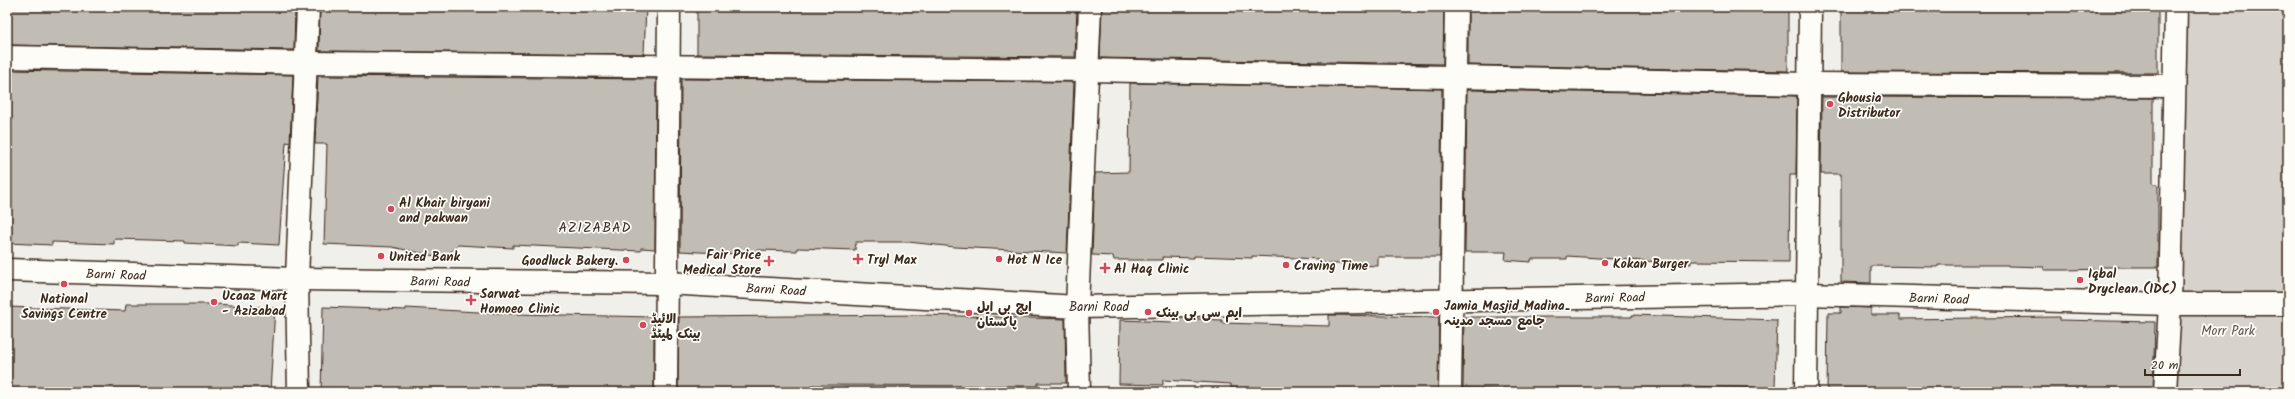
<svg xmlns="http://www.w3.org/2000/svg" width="2295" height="399" font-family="Kalam,'Playpen Sans Arabic',sans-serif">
<rect width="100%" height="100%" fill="#f1efea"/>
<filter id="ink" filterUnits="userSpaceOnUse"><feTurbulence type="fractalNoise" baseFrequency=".025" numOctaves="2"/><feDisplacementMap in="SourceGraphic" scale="8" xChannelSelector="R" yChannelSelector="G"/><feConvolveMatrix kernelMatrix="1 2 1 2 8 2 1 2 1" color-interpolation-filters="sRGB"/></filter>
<g filter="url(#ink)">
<polygon fill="#d7d2cc" stroke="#897e75" points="2175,7 2288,7 2288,392 2165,392"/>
<g fill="#c1bcb4" stroke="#3b2a1e">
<polygon points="7,7 295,7 294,50 7,45"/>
<polygon points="320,7 646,7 644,54 319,51"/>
<polygon points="697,7 1077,7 1075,57 697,54"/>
<polygon points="1102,7 1444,7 1443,64 1100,58"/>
<polygon points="1468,7 1788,7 1788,71 1468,65"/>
<polygon points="1841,7 2158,7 2158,73 1841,72"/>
<polygon points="7,70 293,75 290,143 286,142 279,245 238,243 238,246 185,243 185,241 114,239 114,244 52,242 52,245 7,243"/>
<polygon points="318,76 656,79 655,249 641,248 641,251 513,245 513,248 458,245 444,258 392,247 324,244 327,144 315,144"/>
<polygon points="681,79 1074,82 1067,253 955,247 908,242 856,242 855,250 797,248 797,251 757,250 757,255 680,251"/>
<polygon points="1130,83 1442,89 1440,257 1378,257 1378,266 1319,263 1319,259 1252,256 1252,258 1194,256 1194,258 1163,257 1163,260 1114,260 1113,256 1092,255 1095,173 1129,172"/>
<polygon points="1467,90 1797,96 1796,174 1790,174 1789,262 1691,261 1691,264 1567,256 1567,259 1531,259 1531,262 1505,260 1506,252 1465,252"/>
<polygon points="1822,97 2153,98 2153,184 2158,184 2158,267 2099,267 2099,269 2068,270 2044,270 2044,267 2008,266 2008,265 1938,265 1938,267 1871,266 1871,283 1841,282 1841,174 1821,174"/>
<polygon points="126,304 215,304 275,308 270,392 7,392 7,307 125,311"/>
<polygon points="323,307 406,310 406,308 514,314 654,317 654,392 321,392"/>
<polygon points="1841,307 1871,308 1871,315 1900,315 1900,319 2059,317 2059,320 2155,322 2153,392 1827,392 1828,313 1841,313"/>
<polygon points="925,315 1065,319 1066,383 1038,383 1038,386 811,385 811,392 678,392 679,317"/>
<polygon points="1329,315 1439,317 1438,392 1328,392 1231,388 1231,384 1163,380 1163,385 1119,384 1120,320 1173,322 1173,318 1178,318 1222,320 1222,323 1329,326"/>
<polygon points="1632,315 1777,320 1775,388 1683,386 1683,392 1630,392 1463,388 1464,317 1632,317"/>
</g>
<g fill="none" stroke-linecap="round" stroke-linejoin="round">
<g stroke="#3b2a1e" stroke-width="25">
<g id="minor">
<polyline points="7,57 306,63 1087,70 1809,84 2174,86"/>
<polyline points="7,270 297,279 667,283 1077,307 1806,294 2170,304 2288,304"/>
<polyline points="299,392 297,279 308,7"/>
<polyline points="666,392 669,7"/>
<polyline points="1079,392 1077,307 1090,7"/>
<polyline points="1450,392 1456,7"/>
<polyline points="1806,392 1810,7"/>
<polyline points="2165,392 2170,304 2176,7"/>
</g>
</g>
<use href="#minor" stroke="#fdfcf7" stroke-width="22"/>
</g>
</g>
<g fill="#d1495b" stroke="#fdfcf7" stroke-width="1.5">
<circle cx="1830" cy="104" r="4"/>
<circle cx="391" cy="209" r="4"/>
<circle cx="381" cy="256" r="4"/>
<path d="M856 253h4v4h4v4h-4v4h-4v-4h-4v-4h4z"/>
<circle cx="999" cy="259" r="4"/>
<circle cx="626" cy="260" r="4"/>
<path d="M767 255h4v4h4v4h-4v4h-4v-4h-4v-4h4z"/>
<circle cx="1605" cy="263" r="4"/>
<circle cx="1286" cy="265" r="4"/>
<path d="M1103 262h4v4h4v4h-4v4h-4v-4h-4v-4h4z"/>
<circle cx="2080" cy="280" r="4"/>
<circle cx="64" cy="284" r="4"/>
<path d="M469 294h4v4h4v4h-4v4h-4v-4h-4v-4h4z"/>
<circle cx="214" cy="302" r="4"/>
<circle cx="1148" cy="312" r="4"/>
<circle cx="1436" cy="312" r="4"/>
<circle cx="969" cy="313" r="4"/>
<circle cx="643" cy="325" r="4"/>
</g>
<g text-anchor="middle" stroke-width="3.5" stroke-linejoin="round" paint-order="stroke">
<g font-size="13" font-weight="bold" fill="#3b2a1e" stroke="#fdfcf7" text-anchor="start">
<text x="1838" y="102">Ghousia<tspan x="1838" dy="15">Distributor</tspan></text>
<text x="399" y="207">Al Khair biryani<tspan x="399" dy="15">and pakwan</tspan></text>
<text x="761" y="259" text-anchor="end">Fair Price<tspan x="761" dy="15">Medical Store</tspan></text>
<text x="389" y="261">United Bank</text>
<text x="867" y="264">Tryl Max</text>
<text x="1007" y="264">Hot N Ice</text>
<text x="618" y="265" text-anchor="end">Goodluck Bakery.</text>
<text x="1613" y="268">Kokan Burger</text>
<text x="1294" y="270">Craving Time</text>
<text x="1114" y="273">Al Haq Clinic</text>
<text x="2088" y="278">Iqbal<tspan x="2088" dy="15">Dryclean (IDC)</tspan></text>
<text x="480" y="298">Sarwat<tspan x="480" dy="15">Homoeo Clinic</tspan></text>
<text x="222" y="300">Ucaaz Mart<tspan x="222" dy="15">- Azizabad</tspan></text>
<text x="64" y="303" text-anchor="middle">National<tspan x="64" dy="15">Savings Centre</tspan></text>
<text x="1444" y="310">Jamia Masjid Madina۔<tspan x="1444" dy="15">جامع مسجد مدینہ</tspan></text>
<text x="977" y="311">ایچ بی ایل<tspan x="977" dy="15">پاکستان</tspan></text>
<text x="1156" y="317">ایم سی بی بینک</text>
<text x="651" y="323">الائیڈ<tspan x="651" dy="15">بینک لمیٹڈ</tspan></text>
</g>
<g font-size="13" fill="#3b2a1e" stroke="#fdfcf7">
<text transform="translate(116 274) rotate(2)" y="5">Barni Road</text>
<text transform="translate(440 281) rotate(1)" y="5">Barni Road</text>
<text transform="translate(776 289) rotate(3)" y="5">Barni Road</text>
<text transform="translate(1615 297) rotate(-1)" y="5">Barni Road</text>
<text transform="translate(1939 298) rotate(2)" y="5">Barni Road</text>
<text x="1099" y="311">Barni Road</text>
</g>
<g font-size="13" fill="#62544a" stroke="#fdfcf7">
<text x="2228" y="335">Morr Park</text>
</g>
<g font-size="14" letter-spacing="1" fill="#3b2a1e" stroke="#fdfcf7">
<text x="595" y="232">AZIZABAD</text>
</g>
</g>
<rect width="2295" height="399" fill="none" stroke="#fdfcf7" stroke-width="24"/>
<rect x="12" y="12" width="2271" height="375" fill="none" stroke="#3b2a1e" stroke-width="1.5" filter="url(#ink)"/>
<path d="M2145 369v6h95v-6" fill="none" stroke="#3b2a1e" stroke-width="2"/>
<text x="2151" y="369" font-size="12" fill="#3b2a1e" stroke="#fdfcf7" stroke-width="3" paint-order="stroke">20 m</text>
</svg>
